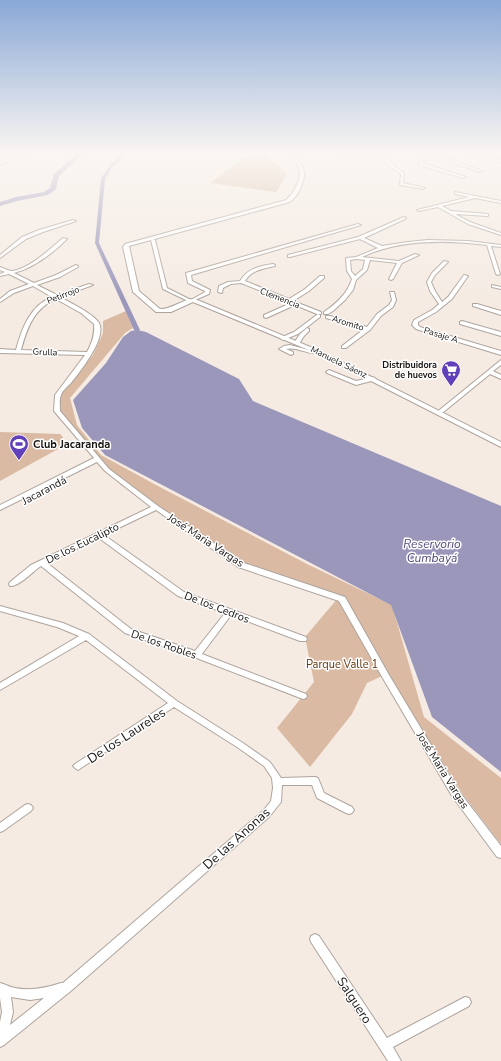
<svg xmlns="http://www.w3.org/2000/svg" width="501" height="1061" font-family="'Nunito Sans',sans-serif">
<rect width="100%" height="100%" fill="#f5ebe3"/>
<g fill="#dabaa2">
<polygon points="255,152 264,152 287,174 276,192 210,183 243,158"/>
<polygon points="126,311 133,328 125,333 70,398 77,425 101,455 156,485 307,564 392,605 424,717 501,778 501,844 461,792 389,676 344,597 242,564 121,485 87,450 59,410 60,394 93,355 103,333 103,321"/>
<polygon points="0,432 60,434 63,437 58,449 0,481"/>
<polygon points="338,598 384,675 367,683 352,714 310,767 277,728 314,682 305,637"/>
</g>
<polygon fill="#9b97bb" points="137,330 146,332 239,379 253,401 501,506 501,772 432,717 391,605 105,455 82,428 73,400 106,363 123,337 131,331"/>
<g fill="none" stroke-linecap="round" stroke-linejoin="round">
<polygon fill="#9b97bb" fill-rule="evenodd" points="125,152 129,152 112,167 105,179 99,243 140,330 137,332 134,330 95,243 101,179 110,165"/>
<polygon fill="#9b97bb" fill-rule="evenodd" points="79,152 85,152 59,176 56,189 48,195 17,201 0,206 0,202 16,197 44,192 50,188 54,174"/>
<g stroke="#ada49d" stroke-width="2">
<g id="minor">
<polygon points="331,152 384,156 386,157 390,163 404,173 403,183 425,188 423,189 400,185 401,174 387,165 382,158 339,155"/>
<polygon points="422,152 427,152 483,171 480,172 427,154 425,157 422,163 466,177 463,178 419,165 421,156 424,153"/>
<polygon points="464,152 469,152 501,160 501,162"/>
<polygon points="455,192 501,201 501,203 475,198 442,206 451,211 488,214 488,216 487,216 455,214 470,222 501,233 501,235 468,224 438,207 419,211 417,210 469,197 455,194"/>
<path d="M 404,217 L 406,218 L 405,219 L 364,238 L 382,246 L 408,242 L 428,240 L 468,241 L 501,245 L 501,247 L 491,246 L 500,274 L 498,275 L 496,274 L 487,245 C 446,240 400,239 362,257 L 399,261 L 415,254 L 419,255 L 402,263 L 393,279 L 391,280 L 389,279 L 397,263 L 370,260 L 367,270 L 356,280 L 353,290 L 345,300 L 333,311 L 328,314 L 324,314 L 324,312 C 337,303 347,294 352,279 L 347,271 L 346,258 L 356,257 L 378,248 L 360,239 L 290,257 L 288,257 L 288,255 L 358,237 ZM 357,259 L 365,260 L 363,269 L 355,276 L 351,271 L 350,260 Z"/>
<polygon points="73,220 76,221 43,232 26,239 0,258 0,255 22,237 39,230"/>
<polygon points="358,224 361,225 191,275 192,281 210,290 209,294 190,302 163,289 151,240 153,239 155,240 167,288 191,300 205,292 205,291 188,283 186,273"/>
<path d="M 63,238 L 67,239 C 53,253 33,268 14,273 L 34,283 L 56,275 L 76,265 L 78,266 L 78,267 L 60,277 L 37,285 L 57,295 L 89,284 L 93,285 L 60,297 C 69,302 94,314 99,323 C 107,339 80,371 71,383 C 68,386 62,391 61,395 C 59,399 60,406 60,411 L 109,469 L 158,506 L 244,563 L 345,597 L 389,675 L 458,790 L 501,846 L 501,858 L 497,857 L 452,796 L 381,675 L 339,601 L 238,567 L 156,510 L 104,535 L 184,592 L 306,637 L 307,639 L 306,641 L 300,641 L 231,615 L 202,654 L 306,694 L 307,696 L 306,698 L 303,699 L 194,657 L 125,633 L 41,566 C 33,571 19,587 10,586 L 9,584 L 10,582 L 31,565 L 95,534 L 96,533 L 99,532 L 151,507 L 105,471 L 97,462 L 0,510 L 0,505 L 94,458 L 54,411 L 55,395 L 85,355 L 0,353 L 0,349 L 16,350 C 22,328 30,306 52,297 L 33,286 L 14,293 L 0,302 L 0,299 L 10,291 L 29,284 L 9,274 L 0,276 L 0,274 L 5,272 L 0,270 L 0,267 C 4,268 8,271 12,271 C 29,269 50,249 63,238 ZM 56,299 L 81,313 L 94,324 C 95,335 92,343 87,352 L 21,350 C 27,328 34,308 56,299 ZM 99,538 L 178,596 L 225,613 L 195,651 L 131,629 L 47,563 Z"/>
<polygon points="444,261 448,262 435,275 431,282 435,291 442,302 448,297 464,275 468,276 452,299 436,312 418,322 418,325 420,327 501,351 501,355 416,329 412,325 414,320 432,310 439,304 430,291 427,282 432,273"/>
<path d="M 273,264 L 275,265 L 275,266 C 263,269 251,270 245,281 L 289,299 L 305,289 L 320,276 L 324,276 L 324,278 L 309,291 L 293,301 L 321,312 L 321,314 L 317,314 L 295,305 L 266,318 L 264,317 L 264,315 L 291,303 L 241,283 L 231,284 L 223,288 L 222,293 L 218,292 L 219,286 L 228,282 L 240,281 C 248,268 260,266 273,264 Z"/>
<polygon points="492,285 501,287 501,289 492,287"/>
<polygon points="390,292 394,292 396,300 393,307 381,316 370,330 346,348 342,348 342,346 364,329 326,318 326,316 330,316 367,327 377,314 389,305 392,300"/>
<polygon points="473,304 477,304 501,311 501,315 473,306"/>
<polygon points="318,314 320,315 320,317 298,334 283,340 280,338 294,332"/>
<polygon points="462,321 501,332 501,336 460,324 460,322"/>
<polygon points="307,328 309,329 309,331 304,336 299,344 295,344 294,343 300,334"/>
<path d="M 290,345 L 309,350 L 318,350 L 321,352 L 320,353 C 307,355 297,346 286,349 L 293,352 L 293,354 L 291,355 L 279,349 L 284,346 Z"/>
<polygon points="501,360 501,365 493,371 501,375 501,379 490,374 441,414 437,414 437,412"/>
<polygon points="329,370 356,381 373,377 376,379 375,380 356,385 327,373 326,372"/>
<path d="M 0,606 L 63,623 L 89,634 L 177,701 L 243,743 L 270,762 L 281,778 L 315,777 L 318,778 L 324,793 L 352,807 L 354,810 L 352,813 L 349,814 L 346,813 L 317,798 L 312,785 L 282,785 L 281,802 L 269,817 L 72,990 L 4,1045 L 0,1047 L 0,1022 L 2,1012 L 0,998 L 0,983 C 5,984 9,987 15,988 C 30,991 46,988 61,983 L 63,983 L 263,811 L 271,801 L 273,788 L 272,778 L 264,766 L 237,747 L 174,707 L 81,768 L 78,770 L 75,768 L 73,766 L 75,764 L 168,703 L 86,640 L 0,690 L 0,683 L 79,636 L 57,627 L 0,611 ZM 11,997 L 30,1000 L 44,998 L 10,1025 L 13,1012 Z"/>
<polygon points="28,804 31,805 33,808 31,811 3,831 0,832 0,823 25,805"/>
<polygon points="315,934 319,936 387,1038 465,997 469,998 471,1002 469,1006 393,1047 401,1061 388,1061 311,942 310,939 311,936"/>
</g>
</g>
<g stroke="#ada49d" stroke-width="2">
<g id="tertiary">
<polygon points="29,152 35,152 0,165 0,162"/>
<path d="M 288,152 L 292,152 C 296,156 301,162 303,168 C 307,179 299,195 290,202 L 129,246 L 139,291 L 160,309 C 173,309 184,298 195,299 L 320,351 L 501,442 L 501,447 L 316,353 L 193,302 L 171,312 L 156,312 L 133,292 L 123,247 L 125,244 L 286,200 C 294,193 302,179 299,168 C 297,162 292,157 288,152 Z"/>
</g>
</g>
<use href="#minor" fill="#fff" fill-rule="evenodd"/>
<use href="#tertiary" fill="#fff" fill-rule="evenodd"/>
</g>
<linearGradient id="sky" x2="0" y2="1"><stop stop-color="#89a8d6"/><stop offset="0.51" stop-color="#faf6f2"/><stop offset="1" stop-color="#faf6f2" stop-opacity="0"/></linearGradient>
<rect width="501" height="300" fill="url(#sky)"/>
<defs>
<g id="supermarket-pin" transform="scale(1)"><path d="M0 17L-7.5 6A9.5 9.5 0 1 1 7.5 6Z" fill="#6140b9" stroke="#fff"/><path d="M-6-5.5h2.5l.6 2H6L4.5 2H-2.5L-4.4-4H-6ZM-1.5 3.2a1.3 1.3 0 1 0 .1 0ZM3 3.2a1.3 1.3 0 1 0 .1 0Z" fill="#fff"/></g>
<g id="stadium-pin" transform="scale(1)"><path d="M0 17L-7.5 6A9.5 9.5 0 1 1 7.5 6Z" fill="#6140b9" stroke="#fff"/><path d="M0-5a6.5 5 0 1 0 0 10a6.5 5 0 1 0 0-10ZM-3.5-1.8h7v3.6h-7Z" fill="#fff"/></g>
</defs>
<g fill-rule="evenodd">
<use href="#supermarket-pin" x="451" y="370"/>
<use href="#stadium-pin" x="19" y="444"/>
</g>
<g text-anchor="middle" stroke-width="3" stroke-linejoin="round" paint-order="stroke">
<g font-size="9" fill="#181412" stroke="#fff">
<text transform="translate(63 295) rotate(-21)" y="3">Petirrojo</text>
<text transform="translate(280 298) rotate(21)" y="3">Clemencia</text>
<text transform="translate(348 323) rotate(17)" y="3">Aromito</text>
<text transform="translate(441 335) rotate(17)" y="3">Pasaje A</text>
<text transform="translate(45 352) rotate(2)" y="3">Grulla</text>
<text transform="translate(339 362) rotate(26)" y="3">Manuela Sáenz</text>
</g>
<g font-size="9" font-weight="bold" fill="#181412" stroke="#fff" text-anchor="end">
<text x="437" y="368">Distribuidora<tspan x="437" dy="10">de huevos</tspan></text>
</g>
<g font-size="11" font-weight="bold" fill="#181412" stroke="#fff" text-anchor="start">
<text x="33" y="448">Club Jacaranda</text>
</g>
<g font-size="11" fill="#181412" stroke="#fff">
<text transform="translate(44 490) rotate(-28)" y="4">Jacarandá</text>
<text transform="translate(206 540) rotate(33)" y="4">José Maria Vargas</text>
<text transform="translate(82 543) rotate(-26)" y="4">De los Eucalipto</text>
<text transform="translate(217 607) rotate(21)" y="4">De los Cedros</text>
<text transform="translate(164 644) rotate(19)" y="4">De los Robles</text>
<text transform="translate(443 770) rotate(58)" y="4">José Maria Vargas</text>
</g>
<g font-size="11" fill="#5e3307" stroke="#fff">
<text x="342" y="668">Parque Valle 1</text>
</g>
<g font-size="12" font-style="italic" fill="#534b7d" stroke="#fff">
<text x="432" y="548">Reservorio<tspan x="432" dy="14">Cumbayá</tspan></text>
</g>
<g font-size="13" fill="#181412" stroke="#fff">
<text transform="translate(126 735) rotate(-33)" y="5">De los Laureles</text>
<text transform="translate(236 838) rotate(-42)" y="5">De las Anonas</text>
<text transform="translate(355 1000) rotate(57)" y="5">Salguero</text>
</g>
</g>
</svg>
